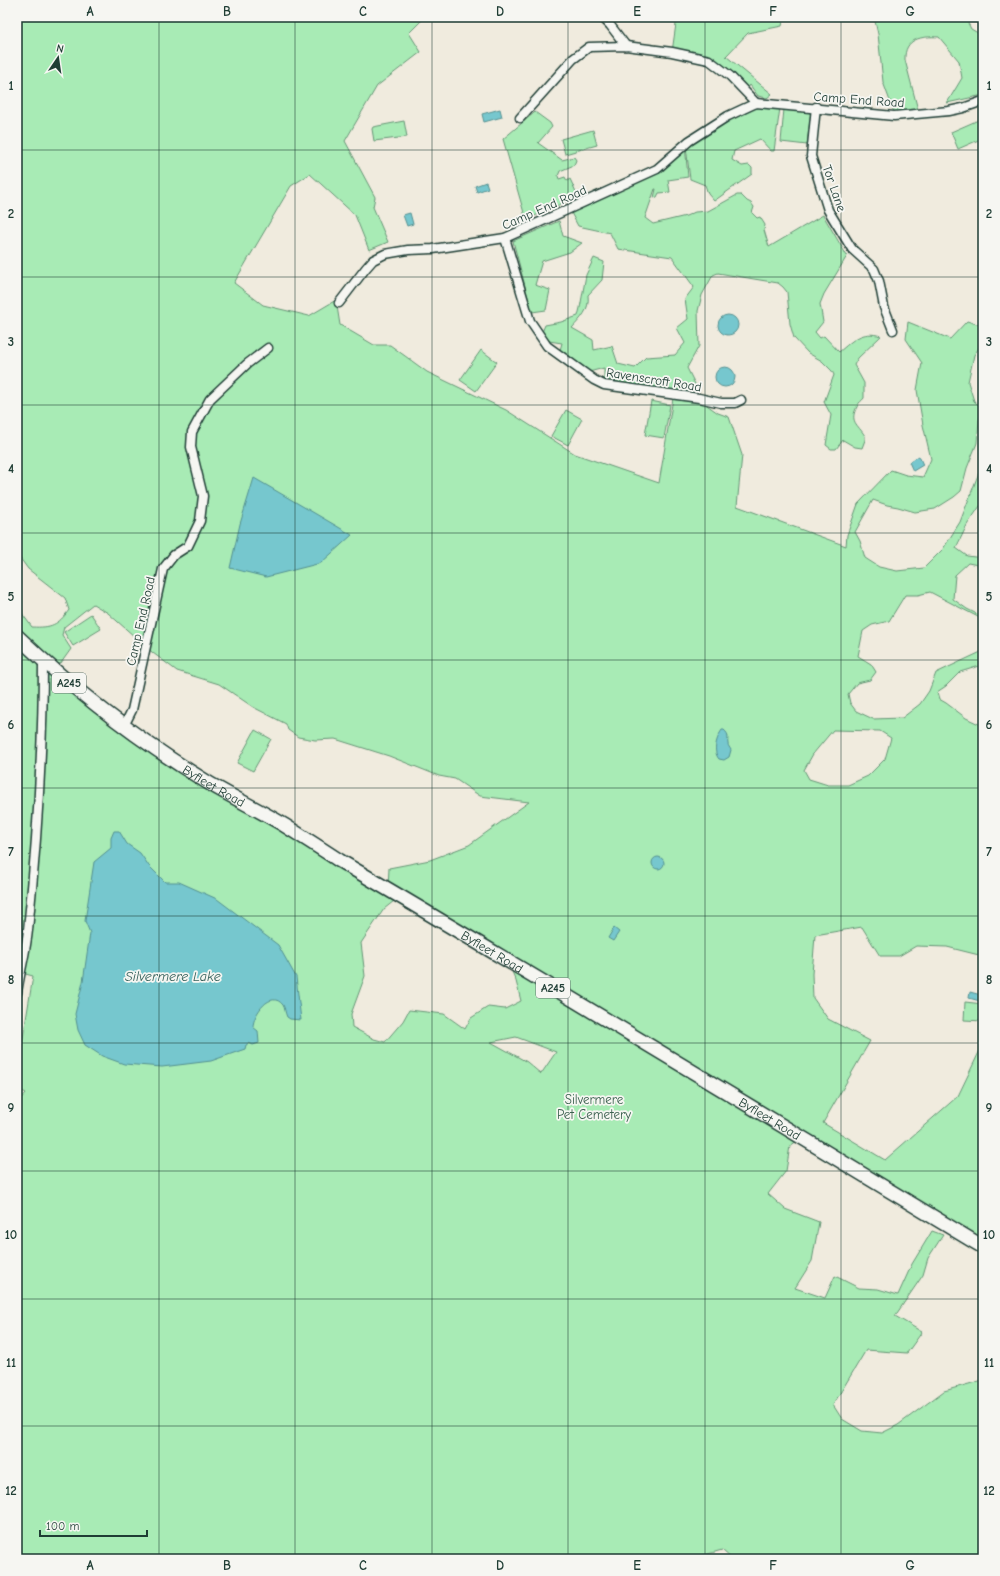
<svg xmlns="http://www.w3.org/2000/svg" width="1000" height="1576" font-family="'Comic Neue',sans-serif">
<rect width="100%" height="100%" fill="#f0ebde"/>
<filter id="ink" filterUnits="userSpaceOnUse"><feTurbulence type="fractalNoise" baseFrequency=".025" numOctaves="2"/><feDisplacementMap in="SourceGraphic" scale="8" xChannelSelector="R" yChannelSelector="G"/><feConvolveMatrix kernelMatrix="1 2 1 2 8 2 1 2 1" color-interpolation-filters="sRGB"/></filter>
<g filter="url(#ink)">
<g fill="#a8ebb5" stroke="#649474" fill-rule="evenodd">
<path d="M 17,17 L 425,17 L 409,33 L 421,52 L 377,86 L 345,141 L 375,197 L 373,207 L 388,242 L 369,250 L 355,215 L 310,174 L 291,186 L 234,283 L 263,305 L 309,316 L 336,300 L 340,325 L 374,345 L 390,345 L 427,372 L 506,410 L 575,454 L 659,483 L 673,398 L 704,403 L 718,413 L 729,417 L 742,455 L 737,506 L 846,546 L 847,535 L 858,504 L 891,470 L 906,475 L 923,477 L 931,459 L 923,425 L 917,390 L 922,363 L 906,339 L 908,322 L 950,339 L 967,321 L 983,326 L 983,342 L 974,355 L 968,382 L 974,401 L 983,409 L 979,420 L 977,443 L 967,468 L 961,491 L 954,497 L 935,509 L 915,512 L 898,507 L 887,505 L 873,500 L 855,532 L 860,541 L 865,558 L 879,567 L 897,571 L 924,568 L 943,549 L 960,522 L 983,462 L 983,507 L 980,506 L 967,525 L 956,548 L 967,556 L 983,558 L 983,566 L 968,563 L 955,575 L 953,599 L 967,609 L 983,617 L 983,621 L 978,617 L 930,592 L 918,595 L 905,595 L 889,621 L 872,625 L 863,631 L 858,656 L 871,664 L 876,672 L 870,680 L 857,683 L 848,694 L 850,703 L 856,711 L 873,719 L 902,718 L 920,704 L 929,691 L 936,673 L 983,651 L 983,665 L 960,672 L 946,686 L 937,692 L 939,699 L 946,703 L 966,718 L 983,726 L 983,956 L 947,947 L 916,946 L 899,956 L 880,956 L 862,927 L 815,935 L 812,974 L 813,998 L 828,1019 L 870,1041 L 823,1123 L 885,1160 L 958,1096 L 983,1044 L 983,1240 L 801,1138 L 790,1146 L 786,1171 L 768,1194 L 785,1209 L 819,1222 L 812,1261 L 795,1288 L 825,1298 L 835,1276 L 859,1288 L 878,1289 L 898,1295 L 912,1264 L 932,1231 L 943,1235 L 928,1258 L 923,1275 L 895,1316 L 922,1332 L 907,1353 L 866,1350 L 833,1405 L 842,1419 L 862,1431 L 882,1433 L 898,1425 L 944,1391 L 983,1380 L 983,1559 L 732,1559 L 722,1550 L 690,1559 L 17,1559 L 17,1103 L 26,1093 L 17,1088 L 17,1076 L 33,976 L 18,972 L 17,975 L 17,604 L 21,606 L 23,615 L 32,627 C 51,628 58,625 69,610 L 65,598 L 28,569 L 17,554 ZM 93,604 L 108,613 L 153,653 L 177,671 L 219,684 L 253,707 L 286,724 L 288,730 L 298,737 L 315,740 L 335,739 L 389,756 L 439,776 L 455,779 L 480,796 L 529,802 L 469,845 L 430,860 L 389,868 L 388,888 L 97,706 L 53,668 L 61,663 L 71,649 L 62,635 L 64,627 ZM 833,730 L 880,731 L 891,738 L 885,759 L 868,776 L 848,785 L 828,785 L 809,779 L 804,770 L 813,754 ZM 385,895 L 507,960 L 516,981 L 521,1001 L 505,1009 L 488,1007 L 471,1018 L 465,1029 L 444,1014 L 409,1010 L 403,1021 L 385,1042 L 374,1039 L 352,1027 L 351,1014 L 365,976 L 361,943 L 384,909 L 394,901 ZM 516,1037 L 556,1052 L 541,1074 L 527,1062 L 491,1042 Z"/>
<polygon points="677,17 784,17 782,26 748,33 726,56 772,94 767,98 758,96 750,85 745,92 721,68 672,52"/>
<path d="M 874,17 L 965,17 L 971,29 L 983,36 L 983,95 L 947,103 L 962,78 L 959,61 L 939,37 C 922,36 904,38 905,60 L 918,110 L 894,112 L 883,82 L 878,34 Z"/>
<polygon points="758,106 780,108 774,151 771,151 760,139 734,151 732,160 742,166 749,165 752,168 752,174 714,201 708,194 705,185 690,179 686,147 733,118"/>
<polygon points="784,109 811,111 807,145 781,142"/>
<polygon points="535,112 550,123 552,127 538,143 562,160 574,157 576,160 574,165 560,171 558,176 559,179 565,177 567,181 570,179 578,196 526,220 503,139"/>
<polygon points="983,118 983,138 958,149 951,132"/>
<polygon points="404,121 407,137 374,141 372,129 373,127"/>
<polygon points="593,130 597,145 565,154 561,139"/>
<path d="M 685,145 L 688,177 L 668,180 L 670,192 L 659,193 L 657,197 L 654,198 L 656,189 L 655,189 L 645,218 L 653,224 L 686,216 L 695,212 L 708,211 L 737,195 L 741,195 L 747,201 L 751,203 L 754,207 L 752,213 L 757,218 L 760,217 L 765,225 L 764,230 L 769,247 L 823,215 L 847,256 L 824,294 L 820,304 L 823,322 L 815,332 L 820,338 L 824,336 L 839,352 C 853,340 862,330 881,336 L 858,358 L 854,365 L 864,383 L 864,398 C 862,401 859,402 858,405 C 848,422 858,424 865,436 L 865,440 L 862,448 L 855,447 L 843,440 L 836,449 L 831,449 L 826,445 L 831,415 L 824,402 L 834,375 L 832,371 L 822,361 L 808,353 L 794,338 L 790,324 L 787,292 L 783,287 L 778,283 L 718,273 L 713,275 L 702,295 L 698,311 L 699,346 L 687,368 L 695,384 L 692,393 L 604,381 L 604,368 L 589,372 L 560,350 L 562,343 L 549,341 L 542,332 L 545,325 L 561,322 L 578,316 L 580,308 L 586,275 L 594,258 L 604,262 L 602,280 L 588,295 C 590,310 581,318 572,328 L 593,340 L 594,350 L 612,346 L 618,364 L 635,368 L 646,357 L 675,355 L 685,343 L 677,328 L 688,319 L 685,299 L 694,287 L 672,257 L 618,249 L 610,233 L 578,226 L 569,209 L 658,168 Z"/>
<polygon points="559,221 563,236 582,243 570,252 542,261 535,285 550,290 546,310 532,312 513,241"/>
<polygon points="481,350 497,362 476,391 460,380"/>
<polygon points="651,401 670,405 664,438 645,435"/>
<polygon points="566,410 582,419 568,445 551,436"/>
<polygon points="91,614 101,629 73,646 64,632"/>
<polygon points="255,730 271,739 253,771 237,763"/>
<polygon points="965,1002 983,1004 983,1021 964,1020"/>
</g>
<g fill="#76c7ce" stroke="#539090">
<polygon points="500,109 502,117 484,122 482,114"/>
<polygon points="486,182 488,188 477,192 475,186"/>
<polygon points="410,213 413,224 407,226 403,215"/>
<circle cx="728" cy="325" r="10"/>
<circle cx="725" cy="377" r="10"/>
<polygon points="919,456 923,465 913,471 909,462"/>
<polygon points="254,478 352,535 321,563 266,577 230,568 240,524"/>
<path d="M 722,730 L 724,730 C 730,735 727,738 728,744 C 728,746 730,748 731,750 L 729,757 L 724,760 L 719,759 C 712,751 717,737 722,730 Z"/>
<path d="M 114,831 L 119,831 L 127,844 L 140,853 L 149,866 L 165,882 L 179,882 L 217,899 L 278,945 L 296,977 L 301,1020 L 290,1019 L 287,1017 C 285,1013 285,1008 283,1005 C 271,989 253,1014 253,1027 L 258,1031 L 259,1043 L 253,1045 L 249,1043 L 246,1045 L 245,1049 L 211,1061 L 162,1067 L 124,1064 L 102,1056 L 85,1045 L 78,1030 L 75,1014 L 83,982 L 90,933 L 85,921 L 94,862 L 111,848 L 111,838 Z"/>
<circle cx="658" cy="863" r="6"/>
<polygon points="614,928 619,932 613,941 608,938"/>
<polygon points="970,992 981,995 980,1001 969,998"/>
</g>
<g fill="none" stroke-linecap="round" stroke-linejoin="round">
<g stroke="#1f3d34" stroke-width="11">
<g id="minor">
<polyline points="602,17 610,25 626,46"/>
<polyline points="816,107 811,156 828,210 852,249 874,269 879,281 884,307 893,330"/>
<polyline points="520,118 573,59 589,47 626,46 672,52 709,60 730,76 756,103"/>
<polyline points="505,238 530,321 547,346 594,380 604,385 699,398 721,403 735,403 741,400"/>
<polyline points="339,303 366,268 373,260 385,254 408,250 433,249 505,238 657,169 689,141 728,116 756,103 894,116 949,111 963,108 983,101"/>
<polyline points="124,726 132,710 163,569 174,555 188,546 200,521 203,496 191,447 192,432 210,399 247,364 268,348"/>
<path d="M 17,993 C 20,972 26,951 28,930 C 37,841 43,750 43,661"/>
</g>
</g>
<g stroke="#1f3d34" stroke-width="16">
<g id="primary">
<path id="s1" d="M 17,636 C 75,691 138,740 207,782 C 232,797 259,810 284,825 C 303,837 322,849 340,861 C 556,988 769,1118 983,1247"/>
</g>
</g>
<use href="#minor" stroke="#f6f6f2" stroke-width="8"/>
<use href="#primary" stroke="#f6f6f2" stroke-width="13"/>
</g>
</g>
<path fill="none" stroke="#1f3d34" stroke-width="1" stroke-opacity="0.55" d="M 159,17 L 159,1559M 295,17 L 295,1559M 432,17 L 432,1559M 568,17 L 568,1559M 705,17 L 705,1559M 841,17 L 841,1559M 17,150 L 983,150M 17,277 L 983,277M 17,405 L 983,405M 17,533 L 983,533M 17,660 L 983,660M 17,788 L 983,788M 17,916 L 983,916M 17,1043 L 983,1043M 17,1171 L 983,1171M 17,1299 L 983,1299M 17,1426 L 983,1426"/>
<g text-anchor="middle" stroke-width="3.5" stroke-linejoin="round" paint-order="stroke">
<g fill="#f6f6f2" stroke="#60746d" stroke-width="1">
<rect x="52" y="673" width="34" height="20" rx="3"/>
<rect x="536" y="978" width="34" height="20" rx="3"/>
</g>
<g font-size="12" font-weight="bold" fill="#1f3d34">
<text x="69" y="687">A245</text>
<text x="553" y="992">A245</text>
</g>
<g font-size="13" fill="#1f3d34" stroke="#f6f6f2">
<text transform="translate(859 99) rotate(4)" y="5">Camp End Road</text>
<text transform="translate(835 188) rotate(71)" y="5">Tor Lane</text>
<text transform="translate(544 207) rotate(-24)" y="5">Camp End Road</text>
<text transform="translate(654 379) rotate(9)" y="5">Ravenscroft Road</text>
<text transform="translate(140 621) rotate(-77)" y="5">Camp End Road</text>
<text dy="5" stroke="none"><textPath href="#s1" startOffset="248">Byfleet Road</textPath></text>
<text dy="5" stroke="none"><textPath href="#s1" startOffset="572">Byfleet Road</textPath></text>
<text dy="5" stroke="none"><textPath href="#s1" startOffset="896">Byfleet Road</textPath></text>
</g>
<g font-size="13" fill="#3a604e" stroke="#f6f6f2">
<text x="594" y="1104">Silvermere<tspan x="594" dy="15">Pet Cemetery</tspan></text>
</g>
<g font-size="14" font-style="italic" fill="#35605a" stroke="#f6f6f2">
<text x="173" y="981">Silvermere Lake</text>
</g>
</g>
<rect width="1000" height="1576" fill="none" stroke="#f6f6f2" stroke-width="44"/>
<g transform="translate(58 58) rotate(13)" stroke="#f6f6f2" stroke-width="3" paint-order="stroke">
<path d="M0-3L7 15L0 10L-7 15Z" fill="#1f3d34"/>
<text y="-6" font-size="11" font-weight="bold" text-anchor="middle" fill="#1f3d34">N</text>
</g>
<path d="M40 1530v6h107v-6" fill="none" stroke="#1f3d34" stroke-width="2"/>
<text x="46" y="1530" font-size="12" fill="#1f3d34" stroke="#f6f6f2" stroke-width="3" paint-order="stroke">100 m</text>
<rect x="22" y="22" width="956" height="1532" fill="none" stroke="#1f3d34" stroke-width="1.5"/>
<g font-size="13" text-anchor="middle" font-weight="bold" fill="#1f3d34">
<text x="90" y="16">A</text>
<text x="227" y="16">B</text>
<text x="363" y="16">C</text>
<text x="500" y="16">D</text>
<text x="637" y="16">E</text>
<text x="773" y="16">F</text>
<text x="910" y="16">G</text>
<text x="11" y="90">1</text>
<text x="989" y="90">1</text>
<text x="11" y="218">2</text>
<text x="989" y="218">2</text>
<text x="11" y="346">3</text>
<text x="989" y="346">3</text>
<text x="11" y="473">4</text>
<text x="989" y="473">4</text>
<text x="11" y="601">5</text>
<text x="989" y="601">5</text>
<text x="11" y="729">6</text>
<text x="989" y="729">6</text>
<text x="11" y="856">7</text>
<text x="989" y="856">7</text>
<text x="11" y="984">8</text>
<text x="989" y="984">8</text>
<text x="11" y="1112">9</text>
<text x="989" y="1112">9</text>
<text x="11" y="1239">10</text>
<text x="989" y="1239">10</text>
<text x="11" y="1367">11</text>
<text x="989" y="1367">11</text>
<text x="11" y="1495">12</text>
<text x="989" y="1495">12</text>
<text x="90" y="1570">A</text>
<text x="227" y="1570">B</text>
<text x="363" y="1570">C</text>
<text x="500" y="1570">D</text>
<text x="637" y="1570">E</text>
<text x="773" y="1570">F</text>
<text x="910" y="1570">G</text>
</g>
</svg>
